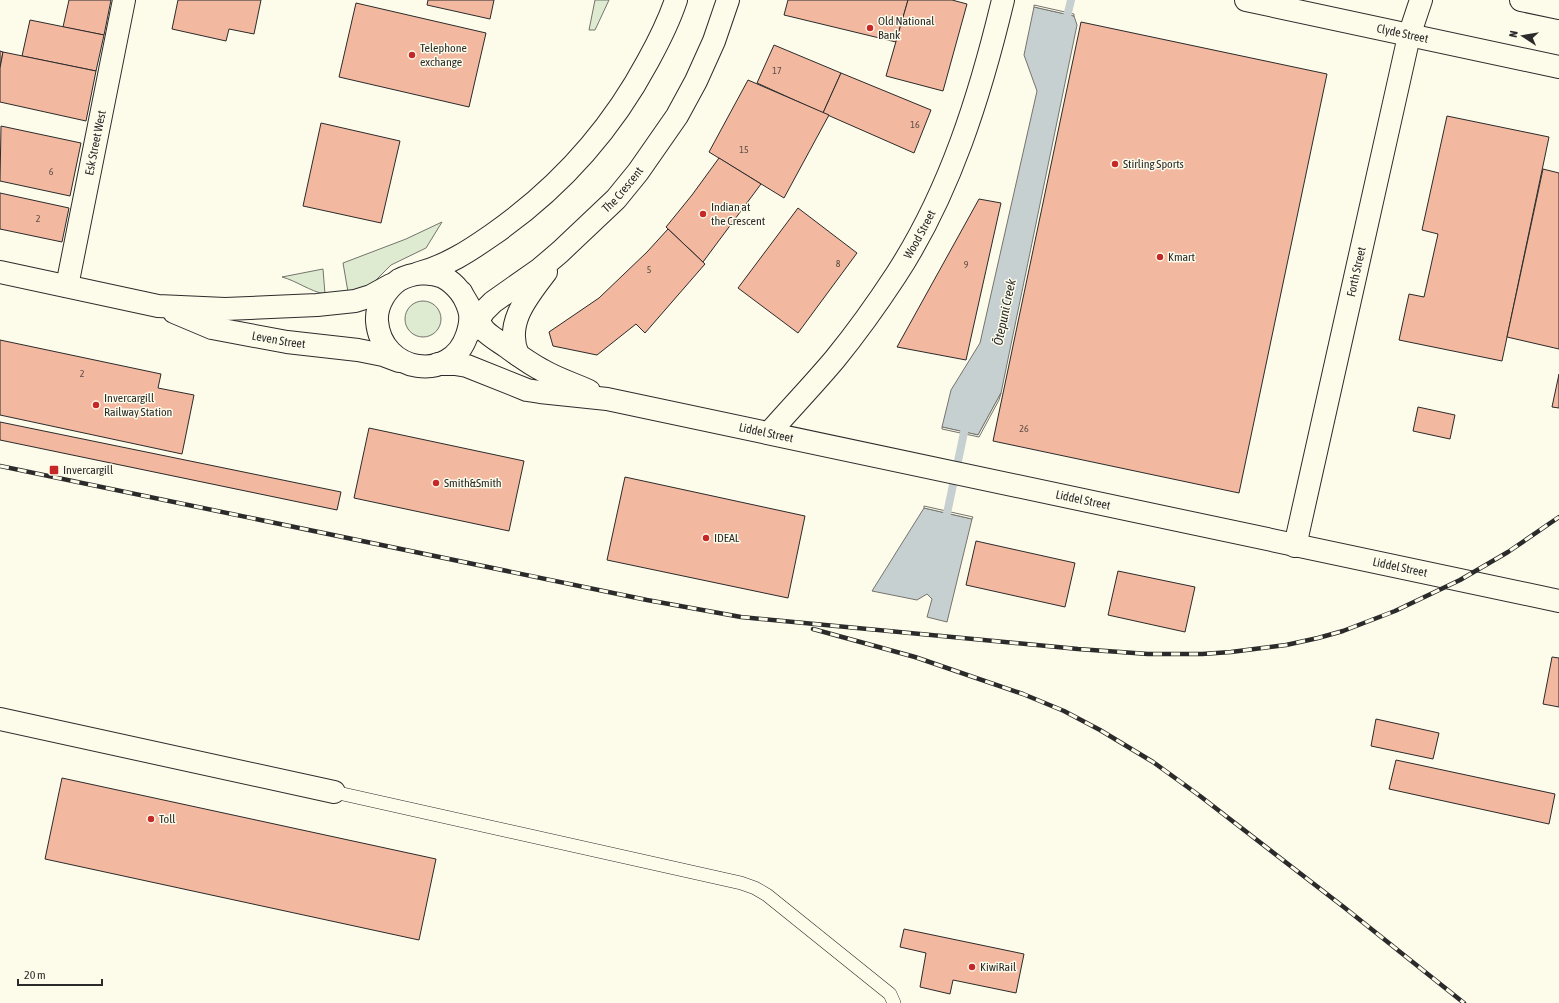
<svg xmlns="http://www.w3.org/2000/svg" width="1559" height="1003" font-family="'Asap Condensed',sans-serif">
<rect width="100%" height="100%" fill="#fdfbea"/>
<g fill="#deebd1" stroke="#74746e">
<polygon points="595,0 609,0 595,30 589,30"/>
<polygon points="442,222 426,248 391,265 371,285 348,292 343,263 406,239"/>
<path d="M 323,269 L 325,294 C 309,291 297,281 282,277 Z"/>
<circle cx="423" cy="319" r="18"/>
</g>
<g fill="#c7d0d0" stroke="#74746e">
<polygon points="1034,7 1074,16 1077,25 1001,393 978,435 942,427 951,390 980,343 1037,91 1024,55"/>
<polygon points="924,508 972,519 947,622 927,617 932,599 927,594 917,600 872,591"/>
</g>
<g fill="#fdfbea" stroke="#74746e">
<polygon points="1034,5 1074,14 1074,16 1034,7"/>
<polygon points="1001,393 999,400 979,437 942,429 942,427 978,435"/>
<polygon points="924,506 973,517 972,519 924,508"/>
</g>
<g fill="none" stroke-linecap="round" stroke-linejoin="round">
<g stroke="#c7d0d0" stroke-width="8">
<polyline points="1065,25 1071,0"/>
<polyline points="945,523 966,423"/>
</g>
</g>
<g fill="#f2b8a0" stroke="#2b2b2b">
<polygon points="69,0 111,0 104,35 63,27"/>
<polygon points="178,0 261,0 254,34 229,29 226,41 172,29"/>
<polygon points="428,0 494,0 490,19 427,5"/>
<polygon points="788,0 908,0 896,42 784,15"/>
<polygon points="908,0 952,0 967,4 943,91 886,76"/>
<polygon points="356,3 486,33 469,107 339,77"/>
<polygon points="30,20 104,35 96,71 22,56"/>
<polygon points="1081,22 1327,74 1239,493 993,441"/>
<polygon points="774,45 841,73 823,113 757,83"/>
<polygon points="0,51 3,52 0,68"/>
<polygon points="3,52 96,71 86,121 0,102 0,68"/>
<polygon points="841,73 931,110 914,153 823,113"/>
<polygon points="748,80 829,115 784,198 709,152"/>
<polygon points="1447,116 1549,137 1502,361 1399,340 1409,294 1424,297 1438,234 1422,230"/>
<polygon points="321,123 400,141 381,223 303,206"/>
<polygon points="1,126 81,143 70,196 0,181"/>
<polygon points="719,158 761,184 703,262 666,227 692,195"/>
<polygon points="1543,169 1559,173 1559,349 1507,337"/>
<polygon points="0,193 69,208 62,242 0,229"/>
<polygon points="979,199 1001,203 966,360 897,347"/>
<polygon points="798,208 857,253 798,333 738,288"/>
<polygon points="668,229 705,264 645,333 636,324 597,355 553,346 549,332 599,298 647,252"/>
<polygon points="0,340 161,374 158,388 194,395 182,454 0,415"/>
<polygon points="1559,374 1559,408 1552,407"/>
<polygon points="1418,407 1455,415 1450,439 1413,431"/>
<polygon points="0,422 341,492 337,510 0,440"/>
<polygon points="369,428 524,461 509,531 354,498"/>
<polygon points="625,477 805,516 788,598 607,560"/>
<polygon points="976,541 1075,563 1065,607 966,585"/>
<polygon points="1118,571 1195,587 1185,632 1108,615"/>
<polygon points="1552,657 1559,658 1559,707 1543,704"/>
<polygon points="1376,719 1439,733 1433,759 1371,746"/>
<polygon points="1396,760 1555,794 1549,824 1389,789"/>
<polygon points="62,778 436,859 419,940 45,859"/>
<polygon points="904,929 1024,954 1016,993 953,980 950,994 920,987 926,953 900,947"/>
</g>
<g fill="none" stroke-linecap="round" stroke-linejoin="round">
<g stroke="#2b2b2b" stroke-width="14">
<polyline id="lane" points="334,792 741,883 755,888 767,895 890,994 894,1003"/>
</g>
<g stroke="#2b2b2b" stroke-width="24">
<g id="street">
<path id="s1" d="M 67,286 L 124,0"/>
<path id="s2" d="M 769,433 C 791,408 814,384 835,359 C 857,332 877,304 896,275 C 950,192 980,96 1003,0"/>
<path id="s3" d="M 1295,546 L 1409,36 L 1421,0"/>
<polyline points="0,719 334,792"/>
</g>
</g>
<g stroke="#2b2b2b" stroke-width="24">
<g id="secondary">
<polyline points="0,272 158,306 225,309 317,305 355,301 371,296 391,285"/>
<path d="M 419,273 C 446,266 469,251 492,235 C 558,189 610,132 648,61 C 659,41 669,21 676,0"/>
<path d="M 461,292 C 465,299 469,306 470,314 C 471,321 469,329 467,335 C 451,384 381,373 377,321 C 376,305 386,289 399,280 C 412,273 429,271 443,277 C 466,289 469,313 485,331 C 491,337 500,342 507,347 C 518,355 530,364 542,370 C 557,379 574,384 589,391"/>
<path id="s4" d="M 174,312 L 212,328 L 287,342 L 358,350 L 383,355 L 399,361"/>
<path id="s5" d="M 470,332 L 484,311 L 493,302 L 540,269 L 560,252 L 616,199 L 638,172 L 677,116 L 696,81 L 714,41 L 728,0"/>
<path d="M 518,355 C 504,323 528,296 546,272"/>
<path id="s6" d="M 438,364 L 455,364 L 467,366 L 527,390 L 540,392 L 607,399 L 1559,601"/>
</g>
</g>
<g stroke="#2b2b2b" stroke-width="24">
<g id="highway">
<path id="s7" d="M 1246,0 L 1559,67"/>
<polyline points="1521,0 1559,8"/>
</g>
</g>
<use href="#lane" stroke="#fdfbea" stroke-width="13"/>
<use href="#street" stroke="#fdfbea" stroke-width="22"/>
<use href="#secondary" stroke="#fdfbea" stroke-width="22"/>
<use href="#highway" stroke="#fdfbea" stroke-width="22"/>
<g stroke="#2b2b2b" stroke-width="4.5">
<g id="rail">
<polyline points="0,466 647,600 741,617 1078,649 1148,654 1202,654 1231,652 1286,645 1318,638 1343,631 1395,611 1460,580 1508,552 1559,517"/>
<polyline points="813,629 915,657 1023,694 1064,711 1100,730 1153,762 1200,796 1345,908 1464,1003"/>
</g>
</g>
<use href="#rail" stroke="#fdfbea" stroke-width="3" stroke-dasharray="9" stroke-linecap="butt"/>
</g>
<g fill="#c62828" stroke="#fdfbea" stroke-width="1.5">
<circle cx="870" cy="28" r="4"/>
<circle cx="412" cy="55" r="4"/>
<circle cx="1115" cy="164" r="4"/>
<circle cx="703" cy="214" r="4"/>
<circle cx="1160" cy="257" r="4"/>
<circle cx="96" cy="405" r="4"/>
<rect x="49" y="465" width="10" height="10" rx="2"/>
<circle cx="436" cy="483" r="4"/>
<circle cx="706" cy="538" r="4"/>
<circle cx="151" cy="819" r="4"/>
<circle cx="972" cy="967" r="4"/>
</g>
<g text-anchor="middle" stroke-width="3" stroke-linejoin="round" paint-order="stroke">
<g font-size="10" fill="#5d4e48">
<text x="777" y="74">17</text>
<text x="915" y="128">16</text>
<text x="744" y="153">15</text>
<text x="51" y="175">6</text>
<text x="38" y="222">2</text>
<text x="838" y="267">8</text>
<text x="966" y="268">9</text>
<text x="649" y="273">5</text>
<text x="82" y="377">2</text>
<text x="1024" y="432">26</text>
</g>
<g font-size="12" fill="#2b2b2b" stroke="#fdfbea" text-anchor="start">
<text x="878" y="25">Old National<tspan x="878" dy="14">Bank</tspan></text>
<text x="420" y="52">Telephone<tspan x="420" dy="14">exchange</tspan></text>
<text x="1123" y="168">Stirling Sports</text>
<text x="711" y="211">Indian at<tspan x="711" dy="14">the Crescent</tspan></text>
<text x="1168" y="261">Kmart</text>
<text x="104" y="402">Invercargill<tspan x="104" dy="14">Railway Station</tspan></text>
<text x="63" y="474">Invercargill</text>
<text x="444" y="487">Smith&amp;Smith</text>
<text x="714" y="542">IDEAL</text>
<text x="159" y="823">Toll</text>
<text x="980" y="971">KiwiRail</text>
</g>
<g font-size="12" fill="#2b2b2b" stroke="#fdfbea">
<text dy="4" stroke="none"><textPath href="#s7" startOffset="160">Clyde Street</textPath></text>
<text dy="4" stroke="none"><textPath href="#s1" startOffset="146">Esk Street West</textPath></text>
<text dy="4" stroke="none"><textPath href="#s5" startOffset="210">The Crescent</textPath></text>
<text dy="4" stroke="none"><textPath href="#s2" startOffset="250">Wood Street</textPath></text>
<text dy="4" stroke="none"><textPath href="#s3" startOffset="281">Forth Street</textPath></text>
<text dy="4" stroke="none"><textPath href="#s4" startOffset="109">Leven Street</textPath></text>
<text dy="4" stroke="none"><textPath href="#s6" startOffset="337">Liddel Street</textPath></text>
<text dy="4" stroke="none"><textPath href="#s6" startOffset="661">Liddel Street</textPath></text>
<text dy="4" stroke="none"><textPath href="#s6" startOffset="985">Liddel Street</textPath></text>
</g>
<g font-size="13" font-style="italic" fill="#2b2b2b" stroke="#fdfbea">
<text transform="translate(1004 312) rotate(-78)" y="5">Ōtepuni Creek</text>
</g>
</g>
<g transform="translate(1523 36) rotate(282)" stroke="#fdfbea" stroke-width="3" paint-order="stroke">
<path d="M0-3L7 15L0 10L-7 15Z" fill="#2b2b2b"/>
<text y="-6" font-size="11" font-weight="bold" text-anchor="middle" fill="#2b2b2b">N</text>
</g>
<path d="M18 979v6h84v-6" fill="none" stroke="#2b2b2b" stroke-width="2"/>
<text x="24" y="979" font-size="12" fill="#2b2b2b" stroke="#fdfbea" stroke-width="3" paint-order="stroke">20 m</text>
</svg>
